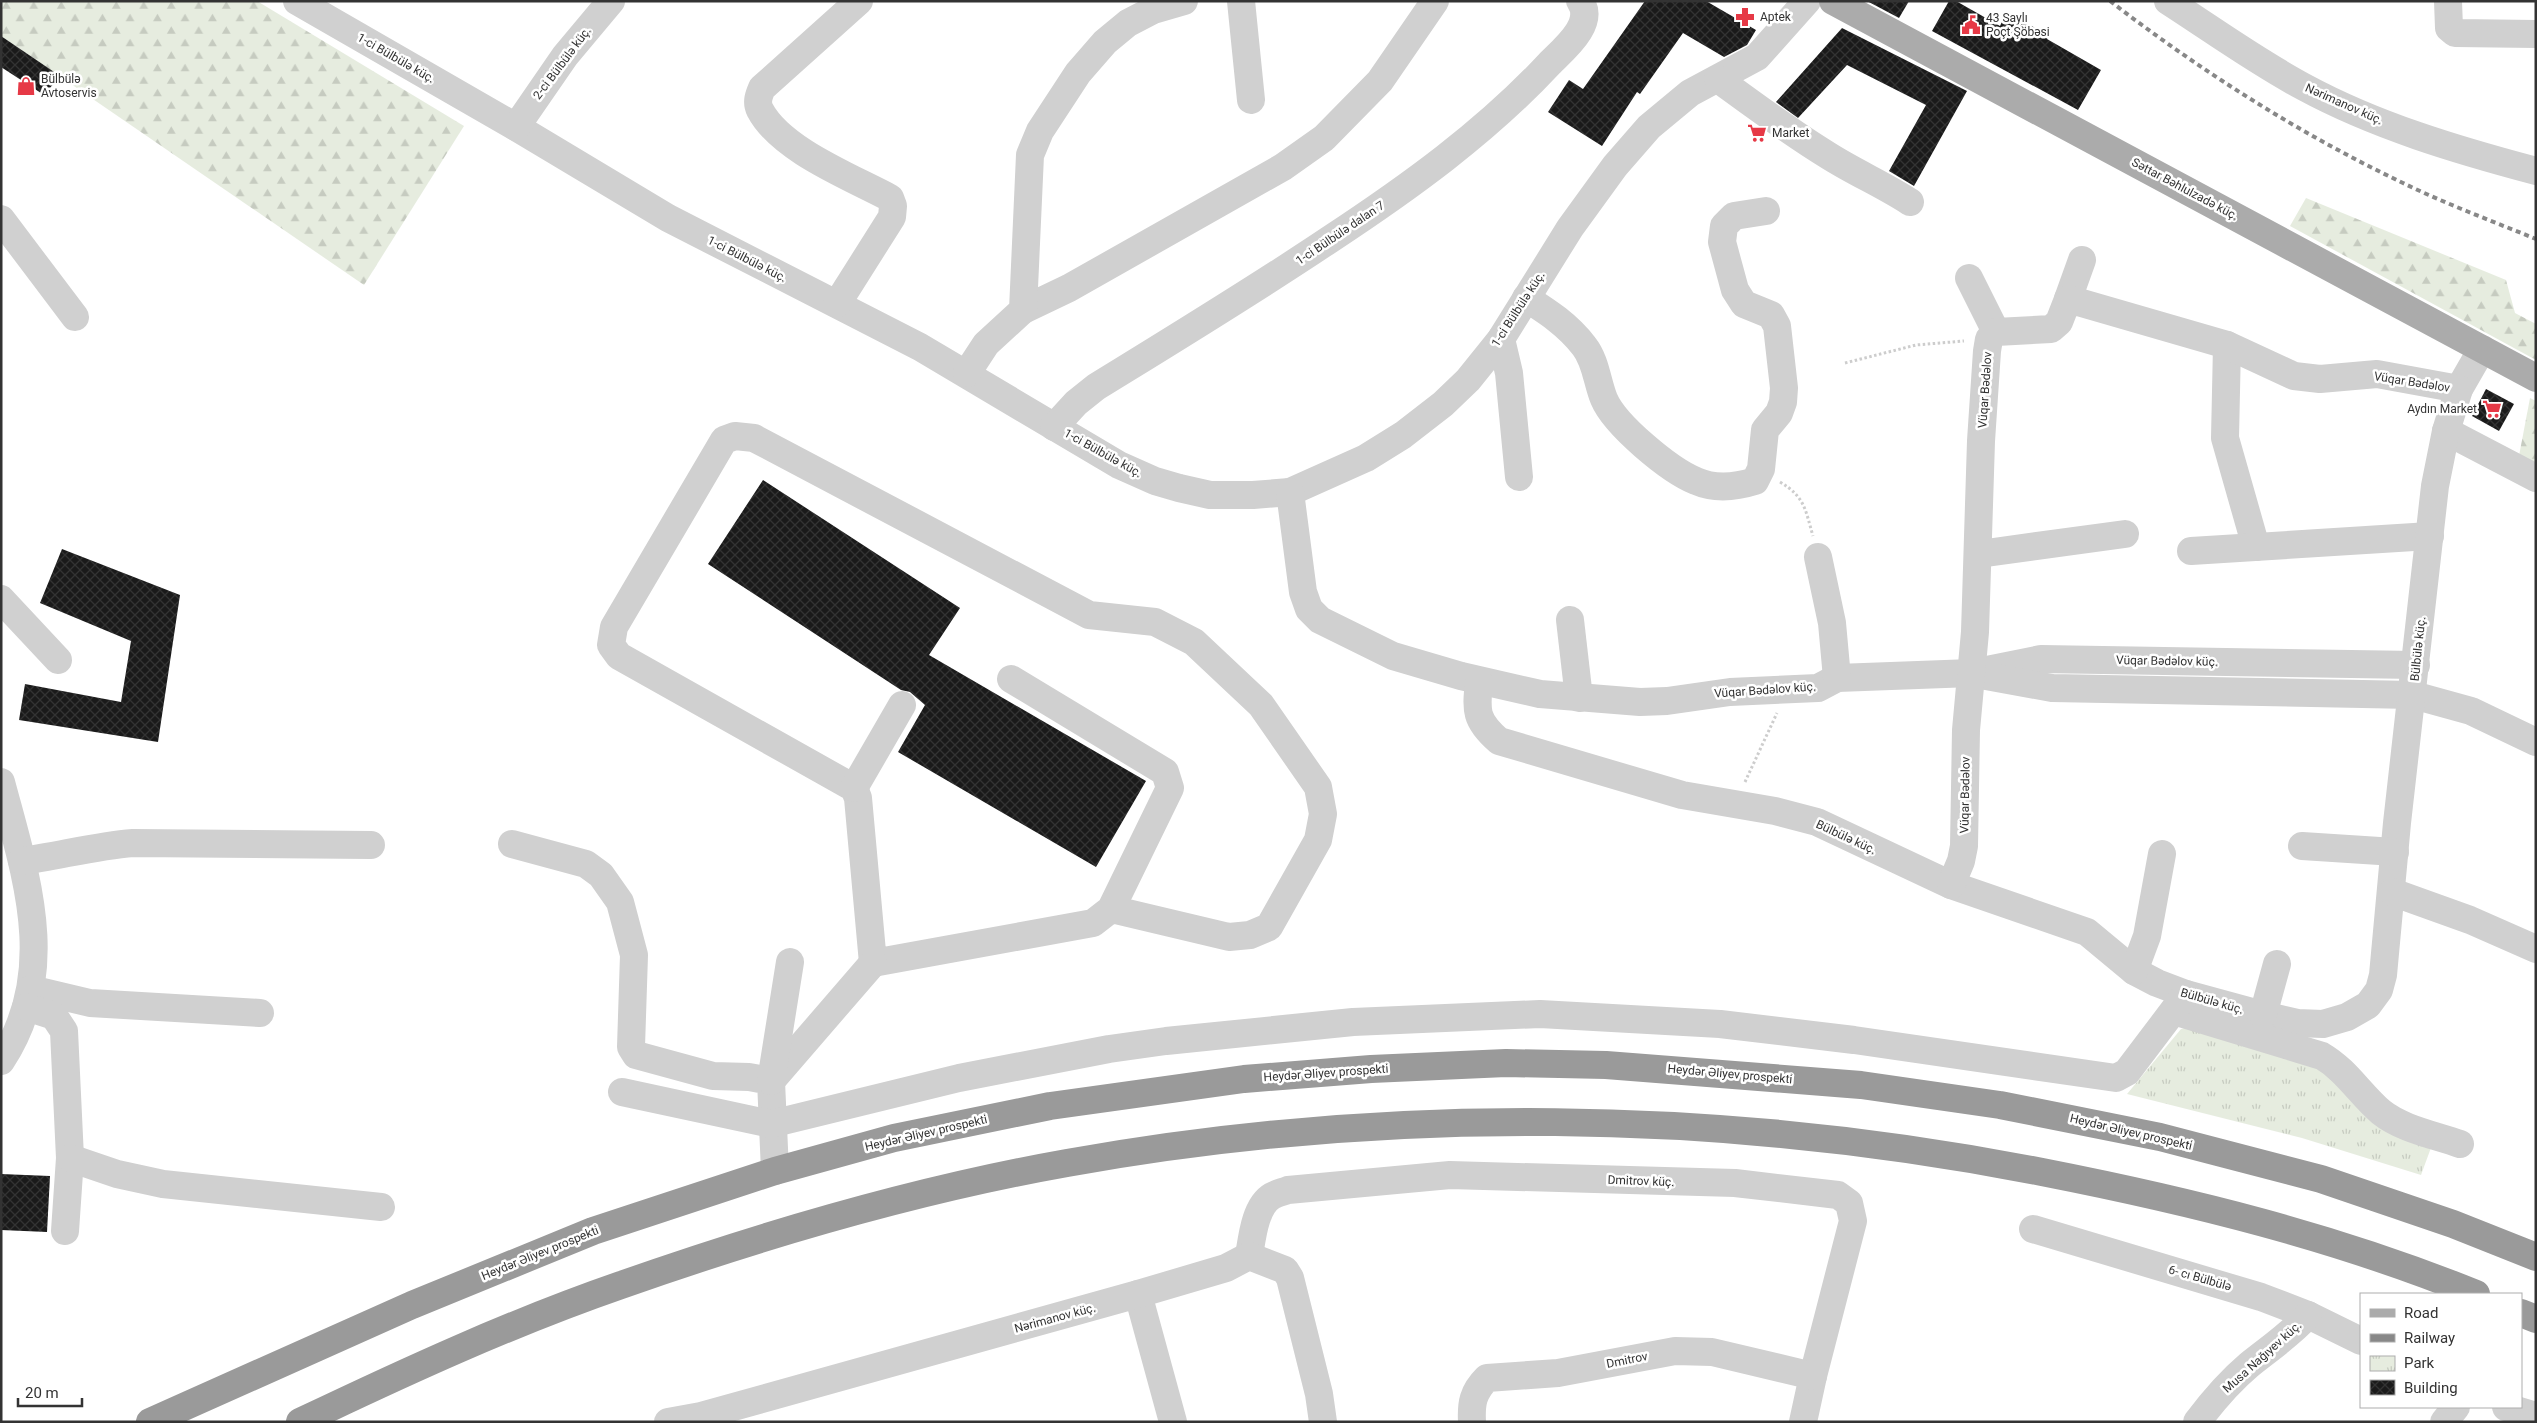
<svg xmlns="http://www.w3.org/2000/svg" width="2537" height="1423" font-family="Roboto,sans-serif">
<defs>
<pattern id="forest-firs" width="22" height="20" patternUnits="userSpaceOnUse" patternTransform="scale(1.25)"><rect width="22" height="20" fill="#e6ecdf"/><path d="M5 1l3.5 6h-7zM16 11l3.5 6h-7z" fill="#c6cbc0"/></pattern>
<pattern id="park-tufts" width="24" height="20" patternUnits="userSpaceOnUse" patternTransform="scale(1.25)"><rect width="24" height="20" fill="#e6ecdf"/><path d="M3 7l-1-3M5 7V3M7 7l1-3M15 17l-1-3M17 17v-4M19 17l1-3" fill="none" stroke="#c6cbc0"/></pattern>
<pattern id="building-cross-hatch" width="8" height="8" patternUnits="userSpaceOnUse" patternTransform="scale(1.25)"><rect width="8" height="8" fill="#1a1a1a"/><path d="M0 0l8 8M0 8l8-8" fill="none" stroke="#333"/></pattern>
</defs>
<rect width="100%" height="100%" fill="#fff"/>
<g fill="url(#forest-firs)">
<polygon points="1,1 257,1 464,126 364,285 1,36"/>
<polygon points="2306,198 2506,280 2515,313 2536,324 2536,360 2290,226"/>
<polygon points="2530,398 2536,401 2536,465 2519,456"/>
</g>
<polygon fill="url(#park-tufts)" points="2198,1025 2324,1065 2432,1145 2421,1175 2302,1138 2127,1094 2181,1029"/>
<g fill="url(#building-cross-hatch)">
<polygon points="1645,1 1706,1 1756,30 1747,45 1724,57 1683,33 1640,94 1637,92 1602,146 1548,112 1569,80 1583,89"/>
<polygon points="1867,1 1909,1 1899,18"/>
<polygon points="1949,1 1956,1 2000,26 2006,13 2049,35 2047,39 2101,70 2078,110 1932,31"/>
<polygon points="1842,28 1967,91 1914,186 1889,171 1926,105 1847,65 1798,118 1776,102"/>
<polygon points="1,36 60,76 44,95 1,67"/>
<polygon points="2486,389 2514,404 2499,431 2472,416"/>
<polygon points="763,480 960,608 929,655 1146,781 1096,867 898,752 925,705 910,692 901,690 708,564"/>
<polygon points="62,549 180,595 158,742 19,720 25,684 121,702 131,641 40,603"/>
<polygon points="1,1174 50,1176 47,1232 1,1230"/>
</g>
<g fill="none" stroke-linecap="round" stroke-linejoin="round">
<g stroke="#cdcdcd" stroke-width="3" stroke-dasharray="2.5 2.5" stroke-linecap="butt">
<polyline points="1845,363 1916,345 1964,341"/>
<path d="M 1780,482 C 1805,497 1805,509 1813,536"/>
<polyline points="1745,782 1777,713"/>
</g>
<g stroke="#d0d0d0" stroke-width="28">
<polyline points="297,1 516,127 668,218 920,347 1119,465 1155,481 1179,488 1210,495 1253,495 1290,492 1366,458 1403,435 1443,404 1468,380 1501,339 1570,228 1615,166 1649,127 1690,93 1757,57 1807,1"/>
<polyline points="1241,1 1251,100"/>
<path d="M 2168,1 C 2213,30 2257,62 2304,87 C 2376,126 2457,150 2536,171"/>
<polyline points="2448,1 2449,28 2455,33 2536,34"/>
<path d="M 1718,79 C 1755,106 1791,133 1829,156 C 1856,173 1884,185 1910,202"/>
<polyline points="516,127 565,56 611,1"/>
<polyline points="1,219 75,317"/>
<polyline points="1969,278 1996,332"/>
<path d="M 1526,298 C 1548,312 1568,325 1584,346 C 1596,361 1597,382 1604,399 C 1615,425 1669,470 1696,481 C 1714,489 1736,487 1755,481 L 1761,469 L 1765,430 L 1779,413 L 1783,402 L 1784,388 L 1777,326 L 1771,315 L 1744,304 L 1735,290 L 1722,242 L 1724,226 L 1734,216 L 1766,211"/>
<polyline points="2068,299 2082,260"/>
<path d="M 837,304 L 892,217 L 893,206 L 890,198 C 851,177 781,150 760,110 C 756,102 759,95 762,88 L 859,1"/>
<polyline points="1023,310 1069,288 1283,167 1324,138 1380,81 1435,1"/>
<polyline points="1501,339 1509,373 1519,477"/>
<polyline points="2227,345 2225,438 2256,547"/>
<polyline points="967,373 986,344 1023,310 1030,155 1040,131 1078,73 1105,42 1128,23 1153,10 1184,1"/>
<path d="M 1054,427 L 1076,403 L 1096,387 C 1174,339 1253,291 1329,240 C 1408,188 1486,132 1550,63 C 1564,49 1596,23 1580,1"/>
<polyline points="2446,431 2536,478"/>
<polyline points="1290,492 1303,592 1309,609 1320,620 1393,656 1461,676 1540,694 1640,702 1667,701 1730,692 1818,688 1837,678 1972,673 2041,659 2416,665"/>
<polyline points="2191,551 2430,536"/>
<polyline points="1979,554 2125,534"/>
<polyline points="1818,557 1832,623 1837,678"/>
<polyline points="1,599 58,660"/>
<polyline points="1570,620 1579,698"/>
<polyline points="1986,676 2052,688 2413,695 2471,711 2536,742"/>
<polyline points="1011,679 1165,772 1170,788 1111,909 1093,923 873,963 858,798 854,788 619,656 611,645 614,627 724,440 735,436 754,438 1089,615 1155,622 1194,642 1261,705 1318,787 1323,814 1318,840 1269,927 1250,935 1229,937 1111,909"/>
<path d="M 1479,681 C 1476,711 1475,720 1499,741 L 1682,795 L 1775,811 L 1817,822 L 1951,885 L 2087,932 L 2134,971 L 2157,983 L 2186,994 L 2263,1015 L 2297,1023 L 2323,1024 L 2347,1017 L 2368,1005 L 2379,990 L 2383,975 L 2397,823 L 2435,486 L 2446,431 L 2459,389 L 2482,349"/>
<path d="M 1,782 C 26,876 60,972 1,1061"/>
<polyline points="854,788 902,705"/>
<polyline points="512,844 586,864 601,875 620,902 634,955 631,1047 636,1055 713,1076 749,1077 771,1081 775,1171"/>
<polyline points="2302,846 2395,852"/>
<path d="M 22,861 C 59,856 95,846 133,843 L 371,845"/>
<polyline points="1951,885 1961,861 1964,846 1966,730 1975,632 1981,441 1987,351 1989,339 1996,332 2051,329 2059,322 2068,299 2227,345 2294,376 2320,379 2377,374 2459,389"/>
<polyline points="2392,892 2470,920 2536,949"/>
<polyline points="2134,971 2147,936 2162,854"/>
<polyline points="31,989 90,1003 260,1013"/>
<polyline points="26,1007 54,1016 64,1031 70,1158 65,1231"/>
<path d="M 2174,1011 L 2322,1056 C 2346,1070 2360,1094 2381,1112 C 2402,1129 2435,1135 2460,1144"/>
<polyline points="2263,1015 2277,964"/>
<polyline points="771,1081 873,963"/>
<polyline points="771,1081 790,962"/>
<polyline points="622,1092 771,1124 959,1078 1109,1049 1166,1041 1353,1022 1540,1014 1720,1024 1854,1040 2116,1078 2127,1072 2186,994"/>
<polyline points="70,1158 117,1174 163,1184 381,1207"/>
<polyline points="2033,1229 2261,1297 2308,1315 2361,1341"/>
<path d="M 1249,1256 C 1252,1238 1255,1206 1272,1196 C 1277,1193 1283,1192 1288,1190 L 1450,1175 L 1735,1183 L 1838,1195 L 1849,1203 L 1853,1221 L 1813,1376 L 1803,1422"/>
<polyline points="1138,1294 1173,1422"/>
<polyline points="2506,1407 2536,1416"/>
<polyline points="668,1422 701,1416 1138,1294 1226,1268 1249,1256 1285,1270 1290,1278 1319,1394 1323,1422"/>
<path d="M 1472,1422 C 1471,1403 1473,1392 1487,1378 L 1558,1373 L 1675,1351 L 1712,1352 L 1813,1376"/>
<path d="M 2197,1422 C 2212,1402 2230,1381 2249,1365 C 2270,1348 2290,1335 2308,1315"/>
<polyline points="2444,1422 2456,1407"/>
</g>
<polyline stroke="#ababab" stroke-width="28" points="1833,1 2536,378"/>
<g stroke="#9a9a9a" stroke-width="28">
<polyline points="2521,1313 2536,1319"/>
<polyline points="150,1422 412,1305 593,1231 775,1171 894,1138 1050,1106 1244,1079 1371,1069 1506,1063 1606,1065 1861,1085 2000,1105 2160,1137 2321,1179 2453,1224 2536,1257"/>
<path d="M 300,1422 C 405,1372 511,1323 621,1285 C 766,1234 915,1190 1067,1163 C 1390,1105 1721,1109 2042,1172 C 2190,1201 2336,1237 2476,1294"/>
</g>
<path stroke="#888" stroke-width="4" stroke-dasharray="5 4" stroke-linecap="butt" d="M 2110,1 C 2201,71 2300,134 2403,183 C 2446,204 2492,221 2536,239"/>
</g>
<defs>
<g id="pharmacy-bare" transform="scale(1.5)"><path d="M-2-6h4v4h4v4h-4v4h-4v-4h-4v-4h4Z" fill="#e63946" stroke="#fff" stroke-width="2.5" paint-order="stroke"/></g>
<g id="civic-bare" transform="scale(1.5)"><path d="M-.6-6.5H3V-4.5H.6V-3L4-1V1h2V6H-6V1h2V-1L-.6-3ZM-1.2 2.5V6h2.4V2.5Z" fill="#e63946" stroke="#fff" stroke-width="2.5" paint-order="stroke"/></g>
<g id="shop-bare" transform="scale(1.5)"><path d="M-5-2.5h2.3a2.7 3.5 0 0 1 5.4 0H5L5.5 6h-11ZM-1.5-2.5h3a1.5 2.3 0 0 0-3 0Z" fill="#e63946" stroke="#fff" stroke-width="2.5" paint-order="stroke"/></g>
<g id="supermarket-bare" transform="scale(1.5)"><path d="M-6-5.5h2.5l.6 2H6L4.5 2H-2.5L-4.4-4H-6ZM-1.5 3.2a1.3 1.3 0 1 0 .1 0ZM3 3.2a1.3 1.3 0 1 0 .1 0Z" fill="#e63946" stroke="#fff" stroke-width="2.5" paint-order="stroke"/></g>
</defs>
<g fill-rule="evenodd">
<use href="#pharmacy-bare" x="1745" y="17"/>
<use href="#civic-bare" x="1971" y="25"/>
<use href="#shop-bare" x="26" y="86"/>
<use href="#supermarket-bare" x="1757" y="133"/>
<use href="#supermarket-bare" x="2492" y="409"/>
</g>
<g text-anchor="middle" stroke-width="5" stroke-linejoin="round" paint-order="stroke">
<g font-size="12" fill="#333" stroke="#fff" text-anchor="start">
<text x="1760" y="21">Aptek</text>
<text x="1986" y="22">43 Saylı<tspan x="1986" dy="14">Poçt Şöbəsi</tspan></text>
<text x="41" y="83">Bülbülə<tspan x="41" dy="14">Avtoservis</tspan></text>
<text x="1772" y="137">Market</text>
<text x="2477" y="413" text-anchor="end">Aydın Market</text>
</g>
<g font-size="12" fill="#333" stroke="#fff">
<text transform="translate(396 58) rotate(30)" y="4">1-ci Bülbülə küç.</text>
<text transform="translate(562 63) rotate(-53)" y="4">2-ci Bülbülə küç.</text>
<text transform="translate(2344 104) rotate(24)" y="4">Nərimanov küç.</text>
<text transform="translate(2185 189) rotate(28)" y="4">Səttar Bəhlulzadə küç.</text>
<text transform="translate(1340 233) rotate(-34)" y="4">1-ci Bülbülə dalan 7</text>
<text transform="translate(747 259) rotate(27)" y="4">1-ci Bülbülə küç.</text>
<text transform="translate(1518 309) rotate(-57)" y="4">1-ci Bülbülə küç.</text>
<text transform="translate(2412 382) rotate(9)" y="4">Vüqar Bədəlov</text>
<text transform="translate(1985 390) rotate(-86)" y="4">Vüqar Bədəlov</text>
<text transform="translate(1103 453) rotate(29)" y="4">1-ci Bülbülə küç.</text>
<text transform="translate(2418 649) rotate(-84)" y="4">Bülbülə küç.</text>
<text transform="translate(2167 661) rotate(1)" y="4">Vüqar Bədəlov küç.</text>
<text transform="translate(1765 690) rotate(-4)" y="4">Vüqar Bədəlov küç.</text>
<text transform="translate(1965 795) rotate(-89)" y="4">Vüqar Bədəlov</text>
<text transform="translate(1846 837) rotate(25)" y="4">Bülbülə küç.</text>
<text transform="translate(2212 1001) rotate(16)" y="4">Bülbülə küç.</text>
<text transform="translate(1326 1073) rotate(-4)" y="4">Heydər Əliyev prospekti</text>
<text transform="translate(1730 1074) rotate(5)" y="4">Heydər Əliyev prospekti</text>
<text transform="translate(2131 1132) rotate(13)" y="4">Heydər Əliyev prospekti</text>
<text transform="translate(926 1133) rotate(-13)" y="4">Heydər Əliyev prospekti</text>
<text transform="translate(1641 1181) rotate(2)" y="4">Dmitrov küç.</text>
<text transform="translate(540 1253) rotate(-22)" y="4">Heydər Əliyev prospekti</text>
<text transform="translate(2200 1278) rotate(16)" y="4">6- cı Bülbülə</text>
<text transform="translate(1055 1318) rotate(-15)" y="4">Nərimanov küç.</text>
<text transform="translate(2262 1357) rotate(-42)" y="4">Musa Nağıyev küç.</text>
<text transform="translate(1627 1360) rotate(-11)" y="4">Dmitrov</text>
</g>
</g>
<rect width="2537" height="1423" fill="none" stroke="#333333" stroke-width="5"/>
<rect x="2360" y="1293" width="162" height="115" fill="#ffffff" stroke="#adadad"/>
<rect x="2370" y="1309" width="25" height="8" fill="#ababab" stroke="#adadad"/>
<text x="2404" y="1318" font-size="15" fill="#333333">Road</text>
<rect x="2370" y="1334" width="25" height="8" fill="#888888" stroke="#adadad"/>
<text x="2404" y="1343" font-size="15" fill="#333333">Railway</text>
<rect x="2370" y="1356" width="25" height="15" fill="url(#park-tufts)" stroke="#adadad"/>
<text x="2404" y="1368" font-size="15" fill="#333333">Park</text>
<rect x="2370" y="1380" width="25" height="15" fill="url(#building-cross-hatch)" stroke="#adadad"/>
<text x="2404" y="1393" font-size="15" fill="#333333">Building</text>
<path d="M18 1398v8h64v-8" fill="none" stroke="#333333" stroke-width="2.5"/>
<text x="25" y="1398" font-size="15" fill="#333333" stroke="#ffffff" stroke-width="4" paint-order="stroke">20 m</text>
</svg>
